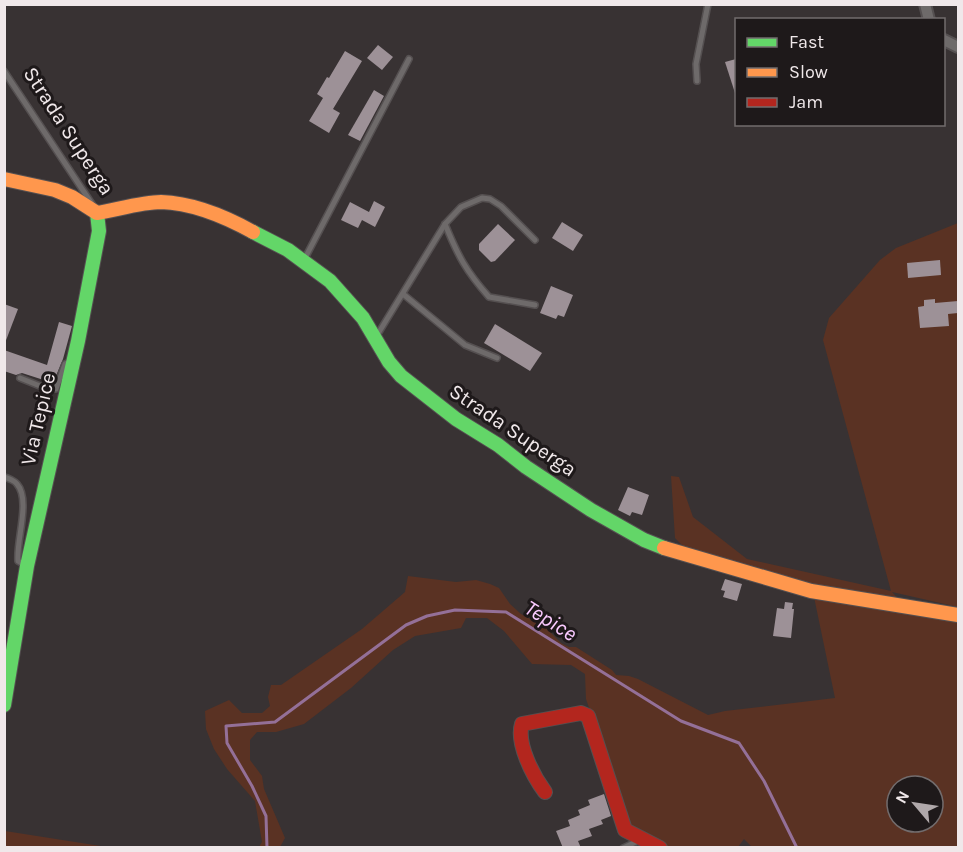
<svg xmlns="http://www.w3.org/2000/svg" width="963" height="852" font-family="Karla,sans-serif">
<rect width="100%" height="100%" fill="#383233"/>
<g fill="#5a3223" fill-rule="evenodd">
<polygon points="958,223 958,607 892,592 901,602 809,587 690,553 675,538 671,476 679,477 693,517 747,559 891,591 823,340 829,318 880,260 896,248"/>
<path d="M 408,576 L 456,582 L 476,580 L 490,584 L 499,588 L 510,604 L 521,614 L 545,627 L 561,643 L 569,647 L 576,647 L 612,670 L 616,675 L 629,676 L 638,679 L 708,715 L 725,711 L 835,698 L 814,597 L 958,620 L 958,847 L 753,848 L 744,839 L 738,847 L 660,847 L 630,828 L 586,699 L 585,674 L 571,665 L 532,664 L 504,631 L 487,618 L 466,618 L 461,628 L 415,636 L 393,650 L 351,688 L 304,724 L 276,732 L 257,732 L 250,740 L 250,760 L 262,776 L 264,789 L 285,838 L 280,847 L 259,847 L 262,842 L 255,801 L 227,769 L 214,749 L 206,729 L 205,711 L 229,700 L 242,713 L 262,713 L 270,706 L 268,697 L 271,685 L 281,685 L 362,629 L 405,592 ZM 897,786 L 933,786 L 933,822 L 897,822 Z"/>
<polygon points="5,831 107,847 5,847"/>
</g>
<g fill="none" stroke-linecap="round" stroke-linejoin="round">
<g stroke="#947098" stroke-width="3">
<polyline points="4,847 9,848"/>
<polyline points="267,848 266,816 252,786 227,743 226,726 275,722 406,625 427,616 455,610 506,612 681,721 739,743 764,781 797,848"/>
</g>
</g>
<g fill="#9d9197">
<polygon points="378,45 393,57 382,70 367,58"/>
<polygon points="345,51 362,61 333,109 340,113 329,133 309,121 323,98 317,94 327,77 329,78"/>
<polygon points="736,59 736,93 735,93 725,62"/>
<polygon points="374,90 384,96 360,141 348,135"/>
<polygon points="374,201 385,207 375,227 362,220 358,228 341,220 350,202 369,212"/>
<polygon points="562,222 583,235 573,251 552,238"/>
<polygon points="498,224 515,240 495,261 491,262 479,250 479,244"/>
<polygon points="940,260 941,275 908,278 907,263"/>
<polygon points="551,286 573,295 564,317 558,315 556,319 540,313"/>
<polygon points="935,299 935,303 958,301 958,313 948,314 949,326 920,328 918,307 924,306 924,300"/>
<polygon points="4,304 18,309 5,343 4,343"/>
<polygon points="59,322 72,326 63,359 53,383 22,373 16,375 4,371 4,350 47,365"/>
<polygon points="495,324 542,353 530,371 484,343"/>
<polygon points="628,487 649,495 642,515 632,512 630,516 618,510"/>
<polygon points="725,579 742,584 737,601 723,597 725,591 721,590"/>
<polygon points="785,602 793,603 792,609 794,609 791,638 773,636 777,608 784,609"/>
<polygon points="604,794 611,816 601,820 603,824 589,829 592,836 578,841 581,848 563,848 556,831 570,826 568,820 580,815 578,810 590,805 588,800"/>
</g>
<g fill="none" stroke-linecap="round" stroke-linejoin="round">
<g stroke="#555051" stroke-width="8">
<g id="lane">
<polyline points="4,71 94,207"/>
<polyline points="697,81 696,64 708,4"/>
<path d="M 445,224 C 458,256 466,271 489,297 L 535,305"/>
<polyline points="304,260 409,59"/>
<polyline points="403,294 465,345 497,358"/>
<polyline points="376,337 445,224 461,207 482,198 490,199 501,206 535,240"/>
<polyline points="20,378 40,386 56,389 65,364 67,363 70,364"/>
<path d="M 4,477 C 8,478 15,481 17,484 C 31,500 16,540 18,561 L 25,565"/>
<polyline points="623,848 638,841"/>
</g>
</g>
<g stroke="#555051" stroke-width="14">
<g id="street">
<polyline points="925,4 929,20"/>
<polyline points="944,40 958,47"/>
</g>
</g>
<g stroke="#555051" stroke-width="16">
<g id="fast">
<polyline points="253,232 288,250 330,281 363,318 389,362 401,376 456,419 498,445 526,467 591,510 644,540 664,548"/>
<polyline points="4,705 27,566 78,341 99,231 97,213"/>
</g>
</g>
<g stroke="#555051" stroke-width="16">
<g id="slow">
<path d="M 4,179 L 55,190 L 72,197 L 97,213 C 116,210 142,202 161,202 C 193,203 226,217 253,232"/>
<polyline points="664,548 811,591 958,615"/>
</g>
</g>
<g stroke="#555051" stroke-width="16">
<path id="jam" d="M 545,792 C 533,776 516,743 522,724 L 581,713 L 588,716 L 625,830 L 660,848"/>
</g>
<use href="#lane" stroke="#6e6a6a" stroke-width="5"/>
<use href="#street" stroke="#6e6a6a" stroke-width="10"/>
<use href="#fast" stroke="#63d668" stroke-width="14"/>
<use href="#slow" stroke="#ff974d" stroke-width="14"/>
<use href="#jam" stroke="#b3261e" stroke-width="14"/>
</g>
<g text-anchor="middle" stroke-width="6" stroke-linejoin="round" paint-order="stroke">
<g font-size="21" fill="#f0e8ea" stroke="#1e191a">
<text transform="translate(69 131) rotate(57)" y="7">Strada Superga</text>
<text transform="translate(38 419) rotate(-77)" y="7">Via Tepice</text>
<text transform="translate(513 430) rotate(34)" y="7">Strada Superga</text>
</g>
<g font-size="22" font-style="italic" fill="#facaff" stroke="#1e191a">
<text transform="translate(551 620) rotate(32)" y="8">Tepice</text>
</g>
</g>
<rect width="963" height="852" fill="none" stroke="#f0e8ea" stroke-width="12"/>
<rect x="735" y="18" width="210" height="108" fill="#1e191a" stroke="#726c6d" stroke-width="1.5"/>
<rect x="747" y="38" width="30" height="9" fill="#63d668" stroke="#726c6d" stroke-width="1.5"/>
<text x="789" y="48" font-size="18" fill="#f0e8ea">Fast</text>
<rect x="747" y="68" width="30" height="9" fill="#ff974d" stroke="#726c6d" stroke-width="1.5"/>
<text x="789" y="78" font-size="18" fill="#f0e8ea">Slow</text>
<rect x="747" y="98" width="30" height="9" fill="#b3261e" stroke="#726c6d" stroke-width="1.5"/>
<text x="789" y="108" font-size="18" fill="#f0e8ea">Jam</text>
<g transform="translate(915 804) rotate(299)"><circle r="28" fill="#1e191a" stroke="#726c6d" stroke-width="1.5"/>
<path d="M0-4.5L10 22L0 15L-10 22Z" fill="#b0a8aa"/>
<text y="-9" font-size="16" font-weight="bold" text-anchor="middle" fill="#f0e8ea">N</text>
</g>
</svg>
